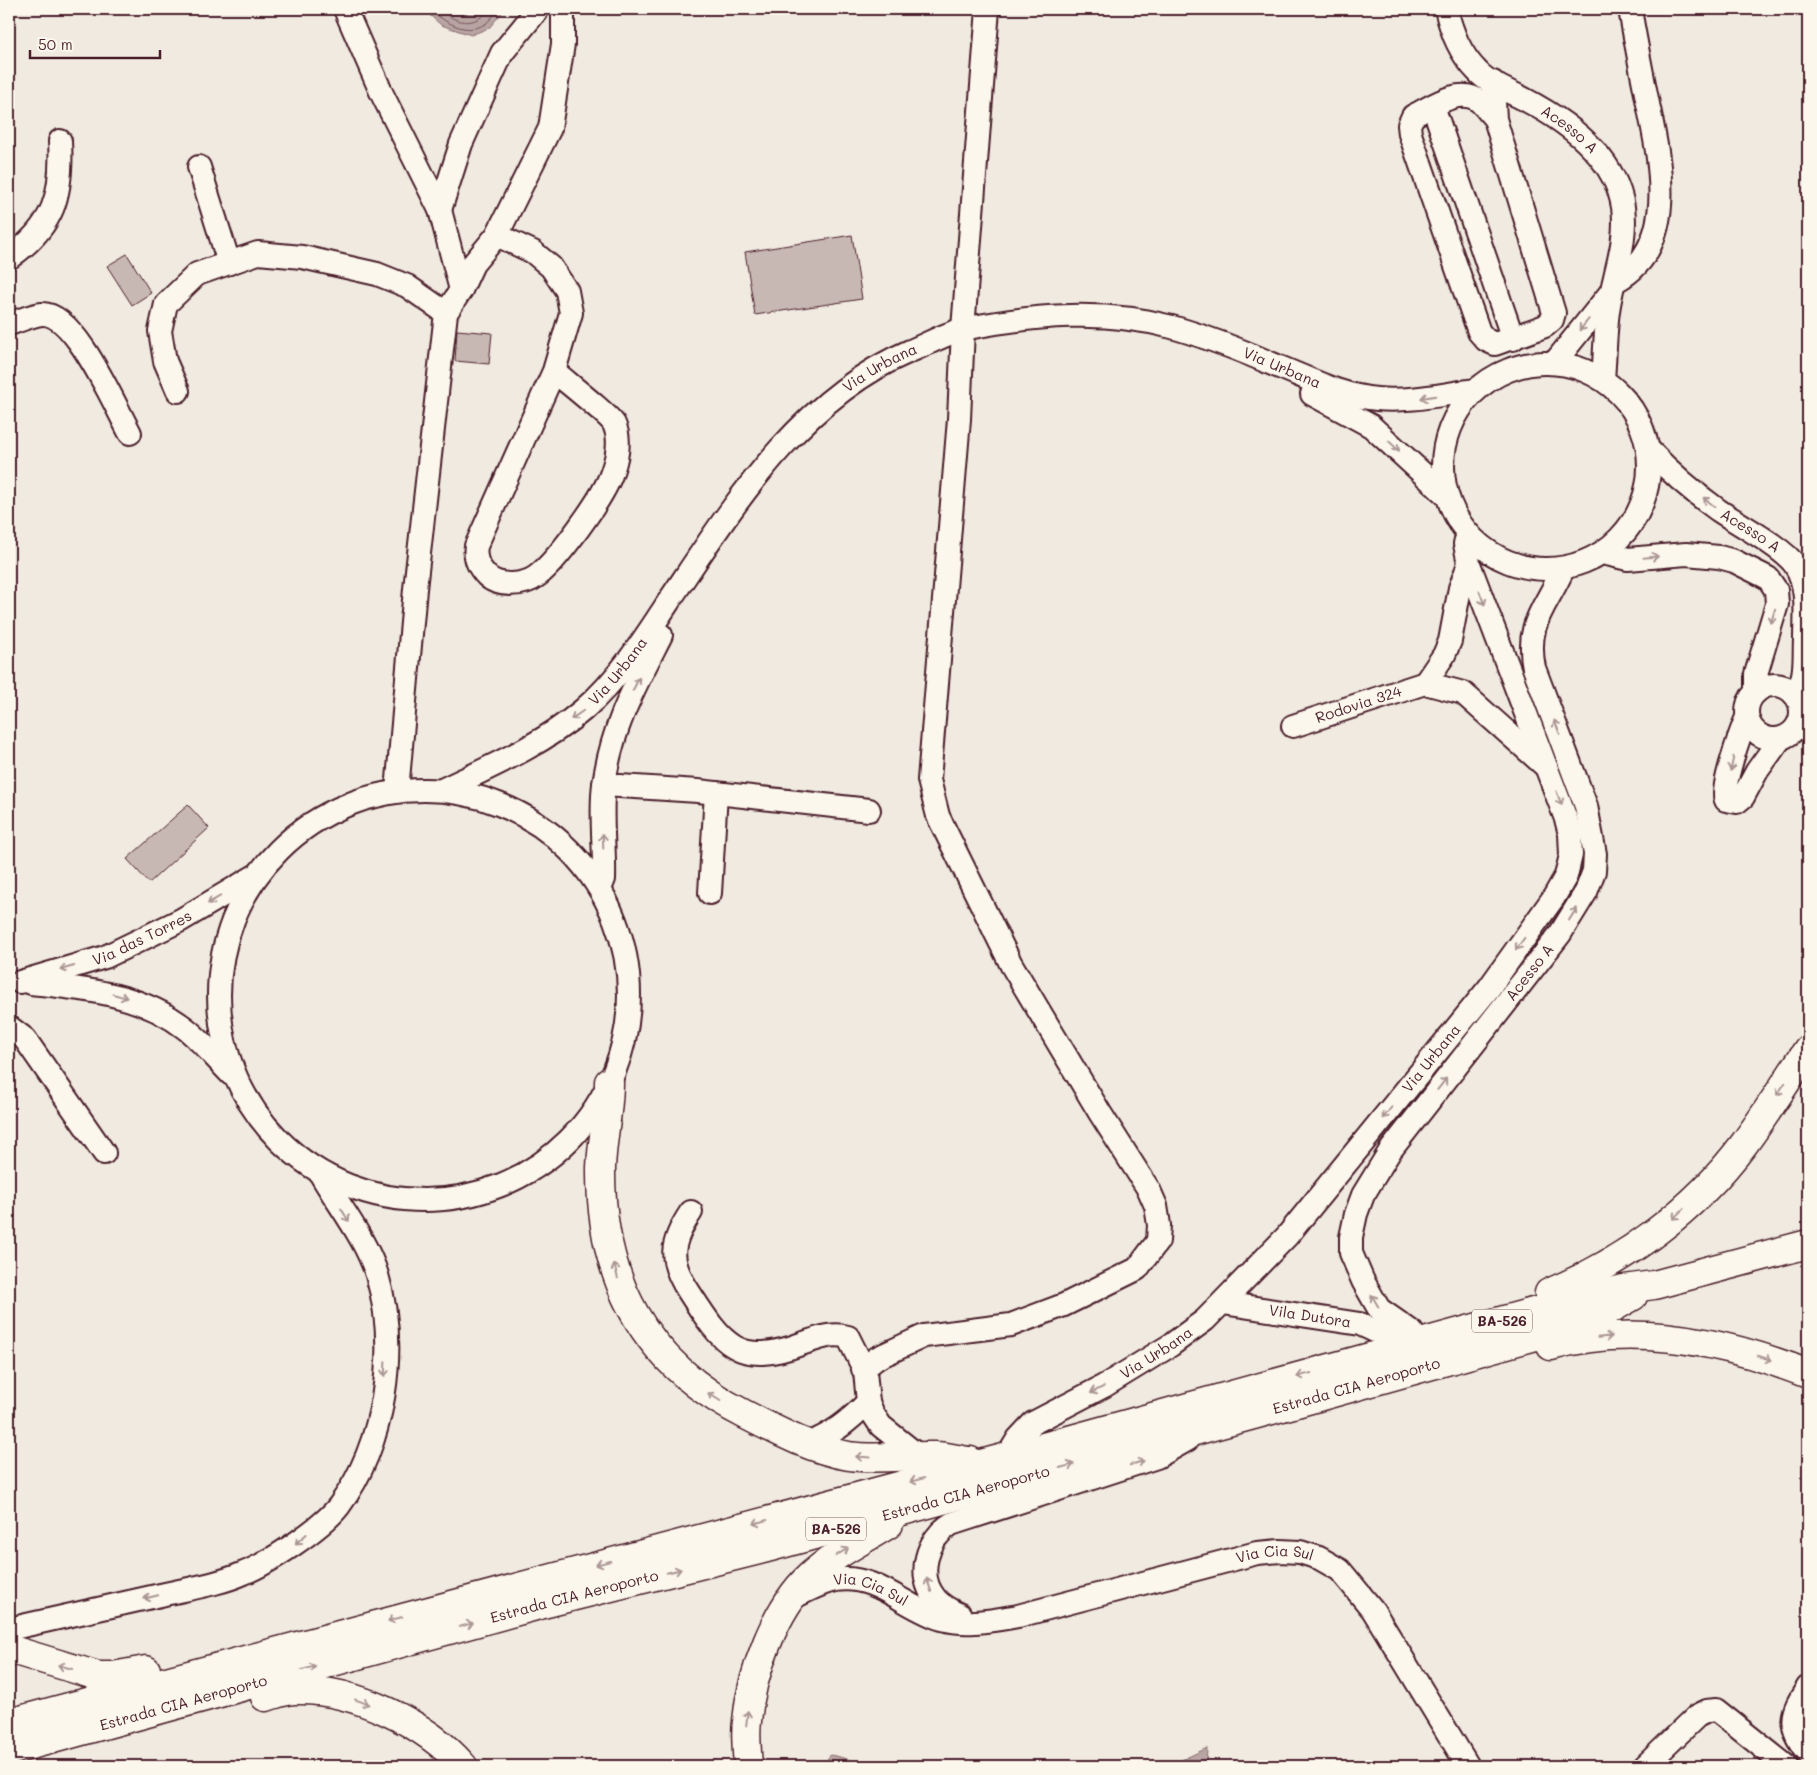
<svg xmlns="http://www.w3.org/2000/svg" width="1817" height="1775" font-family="Mali,sans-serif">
<rect width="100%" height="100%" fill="#f0eae0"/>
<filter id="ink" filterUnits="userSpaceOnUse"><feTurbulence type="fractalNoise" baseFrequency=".02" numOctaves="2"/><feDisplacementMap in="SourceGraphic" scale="10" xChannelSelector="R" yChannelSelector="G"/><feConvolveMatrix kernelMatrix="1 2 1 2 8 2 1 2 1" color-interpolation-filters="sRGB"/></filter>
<g filter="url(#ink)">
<g fill="#b8a4a2" stroke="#8c6f72">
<polygon points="423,9 505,9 489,28 471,35 441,25"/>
<polygon points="1207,1748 1206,1766 1169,1766"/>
<path d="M 830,1755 C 846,1757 860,1765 875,1766 L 823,1766 Z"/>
</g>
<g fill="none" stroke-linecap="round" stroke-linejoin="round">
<g stroke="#76545b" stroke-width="1">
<path d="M 430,9 C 444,22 466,36 485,24 C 490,21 494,14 498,9"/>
<path d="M 440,9 C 457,25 475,27 490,9"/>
</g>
</g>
<g fill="#c8b8b3" stroke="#4a1f2b">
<polygon points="852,235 862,299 755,315 745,252"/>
<polygon points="127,254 151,293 132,305 107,266"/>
<polygon points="457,330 492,333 489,364 455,361"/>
<polygon points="188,805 209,828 149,883 127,859"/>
</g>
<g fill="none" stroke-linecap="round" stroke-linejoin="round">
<g stroke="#4a1f2b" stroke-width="26">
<g id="minor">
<polyline points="345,9 382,94 440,210 461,290"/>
<path id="s1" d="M 1446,9 C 1452,33 1460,54 1478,72 C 1489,84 1509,91 1524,99 C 1566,121 1615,156 1623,207 C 1628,243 1613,275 1608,311 C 1605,333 1605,356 1603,379"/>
<path d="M 1493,82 L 1495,119 L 1554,313 L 1552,320 L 1545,326 L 1495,344 L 1486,340 L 1479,332 L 1410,134 L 1409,125 L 1413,116 C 1431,107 1460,86 1479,101 C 1485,106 1490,114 1495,119"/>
<polyline points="1433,106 1513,339"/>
<polyline points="199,167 229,263"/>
<polyline points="440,210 461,144 502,53 538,9"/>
<path d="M 497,235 L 533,252 L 551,267 L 567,291 L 571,313 L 554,371 L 476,546 C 474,558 478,567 487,576 C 498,587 524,586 537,576 C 557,561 604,497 612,472 C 617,458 621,439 614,424 C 610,416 564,380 554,371"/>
<path d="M 9,258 C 54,226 63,195 60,141"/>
<path d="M 1616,281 C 1681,245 1659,158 1647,99 C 1641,69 1635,39 1630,9"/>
<path d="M 9,324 C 19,321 31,315 42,314 C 75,312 115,406 130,433"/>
<polyline points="1555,362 1611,292"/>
<circle cx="1546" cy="466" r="103"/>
<polyline points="178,391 165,361 160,331 166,304 197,274 258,253 302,257 377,274 407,286 446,313"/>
<polyline points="1312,394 1371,426 1446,495"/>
<path id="s2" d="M 1649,450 C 1670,472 1693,492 1718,510 C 1737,523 1784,548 1795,565 C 1809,586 1805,616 1805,640 C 1804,658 1807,680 1794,694"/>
<polyline points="1603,553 1628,559 1686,554 1719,557 1734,561 1768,578 1776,590 1777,604 1756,674 1756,692"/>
<polyline points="1425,683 1444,655 1450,641 1460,588 1469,564"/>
<circle cx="1774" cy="712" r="27"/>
<path d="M 1747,717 C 1741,731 1720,790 1726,800 L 1737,802 L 1743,797 L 1757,771 L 1780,739"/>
<path id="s3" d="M 1293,726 L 1425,683 L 1463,693 L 1544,765"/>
<polyline points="604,785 698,791 869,810"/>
<path id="s4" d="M 442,790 C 490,767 542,745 583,710 C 619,679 645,638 671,598 C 735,503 800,398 910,351 C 928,344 948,332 968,328 C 1036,315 1104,309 1172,327 C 1207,337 1243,351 1277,366 C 1310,379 1341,396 1377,399 C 1410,402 1443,394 1476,390"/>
<circle cx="424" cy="995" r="205"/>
<polyline points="397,791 415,589 446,313 461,290 473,264 497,235 550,128 563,44 563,9"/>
<path d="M 600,889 L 604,879 C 605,847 600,815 604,784 C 612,726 635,686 661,635"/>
<polyline points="710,893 716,793"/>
<path id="s5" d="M 20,982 L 105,957 L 181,920 L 255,876"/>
<path d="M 31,983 C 85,989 140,993 185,1028 C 202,1041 216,1059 231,1074"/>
<polyline points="9,1027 25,1039 104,1153"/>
<path d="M 691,1212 C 670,1243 668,1260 689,1292 C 723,1345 738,1368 804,1343 C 819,1338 833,1332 848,1337 L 865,1371 L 868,1402 L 873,1414 L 881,1426 L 920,1457"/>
<path id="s6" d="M 1223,1303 L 1360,1324 L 1392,1339"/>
<path id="s7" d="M 1412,1332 L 1379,1309 L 1363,1281 L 1351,1253 L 1351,1237 L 1356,1214 L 1363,1195 L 1390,1151 L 1560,934 L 1586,892 L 1594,871 L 1595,854 L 1586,806 L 1534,668 C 1525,622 1546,608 1563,569"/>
<polyline points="863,1369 877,1358 924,1336 1011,1325 1064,1305 1137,1269 1158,1241 1159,1225 1156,1206 1149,1190 1100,1113 1011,964 938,816 929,780 959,419 963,329 988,9"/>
<path d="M 808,1444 C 833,1434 849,1421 868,1402"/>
<path id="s8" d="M 1007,1457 L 1018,1439 L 1033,1423 L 1104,1386 L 1171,1345 L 1205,1320 L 1287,1236 L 1489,988 L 1554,897 L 1566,876 L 1571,855 L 1570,834 L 1566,819 L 1469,564 L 1465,544 L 1467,535"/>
<path id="s9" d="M 794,1597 C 808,1591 821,1582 836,1580 C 875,1573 907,1609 942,1619 C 967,1626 993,1620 1018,1616 L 1257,1553 L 1280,1551 L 1300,1552 L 1319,1558 L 1340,1570 L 1373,1610 L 1468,1766"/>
<path d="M 960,1615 C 952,1611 941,1606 935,1598 C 916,1575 927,1539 951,1524 L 1157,1457 L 1187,1440"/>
<path d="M 9,1629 C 58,1618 107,1607 156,1596 C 185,1589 217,1585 244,1573 C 269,1563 322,1528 339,1506 C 385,1444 399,1349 377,1275 C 366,1239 339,1206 320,1173"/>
<path d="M 1808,1687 C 1790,1714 1787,1725 1808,1753"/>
<polyline points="1645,1766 1697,1716 1707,1711 1716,1710 1786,1766"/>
</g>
</g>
<g stroke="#4a1f2b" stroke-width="31">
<g id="highway">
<path d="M 609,1082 C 609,1111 602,1139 601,1168 C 600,1280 644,1363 744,1414 C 777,1431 813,1450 849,1456 C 878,1460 907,1455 936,1456 C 947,1456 959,1460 970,1461"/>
<path d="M 1549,1293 C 1625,1261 1694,1211 1744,1144 C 1767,1113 1787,1080 1808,1049"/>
<path d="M 1551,1346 C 1637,1322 1727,1342 1808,1374"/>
<polyline points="9,1649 98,1676 113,1676 146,1670"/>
<path d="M 265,1697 C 274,1695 285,1690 295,1690 C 352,1688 426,1723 463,1766"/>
<polyline points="9,1723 1007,1457 1573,1301 1624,1289 1654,1285 1808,1244"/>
<path id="s10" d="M 9,1751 L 543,1604 L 767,1548 L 1268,1411 L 1546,1333 L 1600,1315 L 1633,1296"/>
<path d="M 748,1766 C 747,1751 745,1735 747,1721 C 751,1675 775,1608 810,1576 C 833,1555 862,1541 889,1524"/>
</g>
</g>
<use href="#minor" stroke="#fbf7ec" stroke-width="22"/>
<use href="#highway" stroke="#fbf7ec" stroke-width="28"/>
</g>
<defs><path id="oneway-shaft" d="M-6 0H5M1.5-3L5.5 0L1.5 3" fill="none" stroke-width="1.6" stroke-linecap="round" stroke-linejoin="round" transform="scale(1.25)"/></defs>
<g stroke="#ab9695">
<use href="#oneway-shaft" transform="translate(1584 325) rotate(129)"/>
<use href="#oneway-shaft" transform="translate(1428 397) rotate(170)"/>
<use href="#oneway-shaft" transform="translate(1394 446) rotate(43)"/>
<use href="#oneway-shaft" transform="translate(1709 502) rotate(-141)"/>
<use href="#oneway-shaft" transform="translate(1651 557) rotate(-5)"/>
<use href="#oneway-shaft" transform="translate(1482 598) rotate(69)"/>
<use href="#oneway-shaft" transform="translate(1773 616) rotate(106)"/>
<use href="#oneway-shaft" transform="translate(636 684) rotate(-63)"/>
<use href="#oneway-shaft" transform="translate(577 715) rotate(145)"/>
<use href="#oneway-shaft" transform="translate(1557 727) rotate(-112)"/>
<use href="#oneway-shaft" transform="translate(1732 764) rotate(102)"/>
<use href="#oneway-shaft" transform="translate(1559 798) rotate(70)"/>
<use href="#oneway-shaft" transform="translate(603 841) rotate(-92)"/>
<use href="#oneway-shaft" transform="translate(214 900) rotate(149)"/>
<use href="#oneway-shaft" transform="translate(1573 914) rotate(-58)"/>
<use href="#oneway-shaft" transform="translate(1520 944) rotate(126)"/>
<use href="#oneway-shaft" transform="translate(67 968) rotate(164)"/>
<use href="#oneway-shaft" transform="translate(120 996) rotate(15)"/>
<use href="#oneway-shaft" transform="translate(1442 1084) rotate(-52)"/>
<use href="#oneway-shaft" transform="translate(1781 1089) rotate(124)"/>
<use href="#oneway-shaft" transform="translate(1387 1113) rotate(129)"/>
<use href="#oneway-shaft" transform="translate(1678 1214) rotate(137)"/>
<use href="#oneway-shaft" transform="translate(345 1215) rotate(58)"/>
<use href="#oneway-shaft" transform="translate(616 1271) rotate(-104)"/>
<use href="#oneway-shaft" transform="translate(1375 1301) rotate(-120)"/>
<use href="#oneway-shaft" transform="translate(1605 1337) rotate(-6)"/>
<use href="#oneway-shaft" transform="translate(1765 1358) rotate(18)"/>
<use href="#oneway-shaft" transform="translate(385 1369) rotate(93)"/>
<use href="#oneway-shaft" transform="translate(1304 1375) rotate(165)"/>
<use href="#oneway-shaft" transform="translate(1097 1390) rotate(153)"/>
<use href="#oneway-shaft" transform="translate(714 1397) rotate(-148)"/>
<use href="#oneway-shaft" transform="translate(863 1457) rotate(-176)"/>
<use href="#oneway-shaft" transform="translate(1137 1463) rotate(-18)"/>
<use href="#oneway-shaft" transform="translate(1067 1466) rotate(-15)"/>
<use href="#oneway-shaft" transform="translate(917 1480) rotate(165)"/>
<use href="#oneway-shaft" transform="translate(760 1522) rotate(165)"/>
<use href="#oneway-shaft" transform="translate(301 1539) rotate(139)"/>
<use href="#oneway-shaft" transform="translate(842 1552) rotate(-32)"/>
<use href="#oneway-shaft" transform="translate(603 1563) rotate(165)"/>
<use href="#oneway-shaft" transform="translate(674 1571) rotate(-14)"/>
<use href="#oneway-shaft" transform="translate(929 1585) rotate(-109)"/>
<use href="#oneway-shaft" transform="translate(151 1597) rotate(167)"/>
<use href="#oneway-shaft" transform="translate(395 1619) rotate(165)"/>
<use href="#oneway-shaft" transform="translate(466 1625) rotate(-15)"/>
<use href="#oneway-shaft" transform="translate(65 1667) rotate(-164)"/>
<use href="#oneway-shaft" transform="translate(309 1668) rotate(-15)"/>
<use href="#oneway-shaft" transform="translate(362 1702) rotate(20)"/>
<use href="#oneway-shaft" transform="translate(747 1718) rotate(-84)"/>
</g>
</g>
<g text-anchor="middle" stroke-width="5" stroke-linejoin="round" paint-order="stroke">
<g fill="#fbf7ec" stroke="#7f6065" stroke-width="1">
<rect x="1472" y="1309.5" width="60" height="23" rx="4"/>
<rect x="806" y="1517.5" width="60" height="23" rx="4"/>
</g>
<g font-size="14" font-weight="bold" fill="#4a1f2b">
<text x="1502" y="1326">BA-526</text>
<text x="836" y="1534">BA-526</text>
</g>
<g font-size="15" fill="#4a1f2b" stroke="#fbf7ec">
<text dy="5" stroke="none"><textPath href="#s1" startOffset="180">Acesso A</textPath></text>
<text dy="5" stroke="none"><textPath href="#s4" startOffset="1040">Via Urbana</textPath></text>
<text dy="5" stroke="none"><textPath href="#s4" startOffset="620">Via Urbana</textPath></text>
<text dy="5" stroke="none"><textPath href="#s2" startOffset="130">Acesso A</textPath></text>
<text dy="5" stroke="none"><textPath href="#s4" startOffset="215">Via Urbana</textPath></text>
<text dy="5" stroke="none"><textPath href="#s3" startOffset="69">Rodovia 324</textPath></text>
<text dy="5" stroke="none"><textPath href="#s5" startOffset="130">Via das Torres</textPath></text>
<text dy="5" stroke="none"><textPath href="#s7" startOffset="441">Acesso A</textPath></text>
<text dy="5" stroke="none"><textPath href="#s8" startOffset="590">Via Urbana</textPath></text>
<text dy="5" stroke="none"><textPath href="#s6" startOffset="88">Vila Dutora</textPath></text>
<text dy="5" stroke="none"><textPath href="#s8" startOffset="185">Via Urbana</textPath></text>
<text dy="5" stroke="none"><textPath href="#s10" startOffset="1396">Estrada CIA Aeroporto</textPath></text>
<text dy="5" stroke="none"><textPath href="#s10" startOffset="991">Estrada CIA Aeroporto</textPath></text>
<text dy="5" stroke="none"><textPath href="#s9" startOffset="502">Via Cia Sul</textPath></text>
<text dy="5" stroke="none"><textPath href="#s9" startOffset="82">Via Cia Sul</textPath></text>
<text dy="5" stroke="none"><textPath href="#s10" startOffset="586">Estrada CIA Aeroporto</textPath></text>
<text dy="5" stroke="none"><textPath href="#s10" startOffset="181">Estrada CIA Aeroporto</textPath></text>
</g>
</g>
<rect width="1817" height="1775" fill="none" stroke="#fbf7ec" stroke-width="30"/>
<rect x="15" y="15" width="1787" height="1745" fill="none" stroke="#4a1f2b" stroke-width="2" filter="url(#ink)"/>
<path d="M30 50v8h130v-8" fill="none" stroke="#4a1f2b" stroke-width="2.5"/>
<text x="38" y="50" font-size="15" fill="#4a1f2b" stroke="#fbf7ec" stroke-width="4" paint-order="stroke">50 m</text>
</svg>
